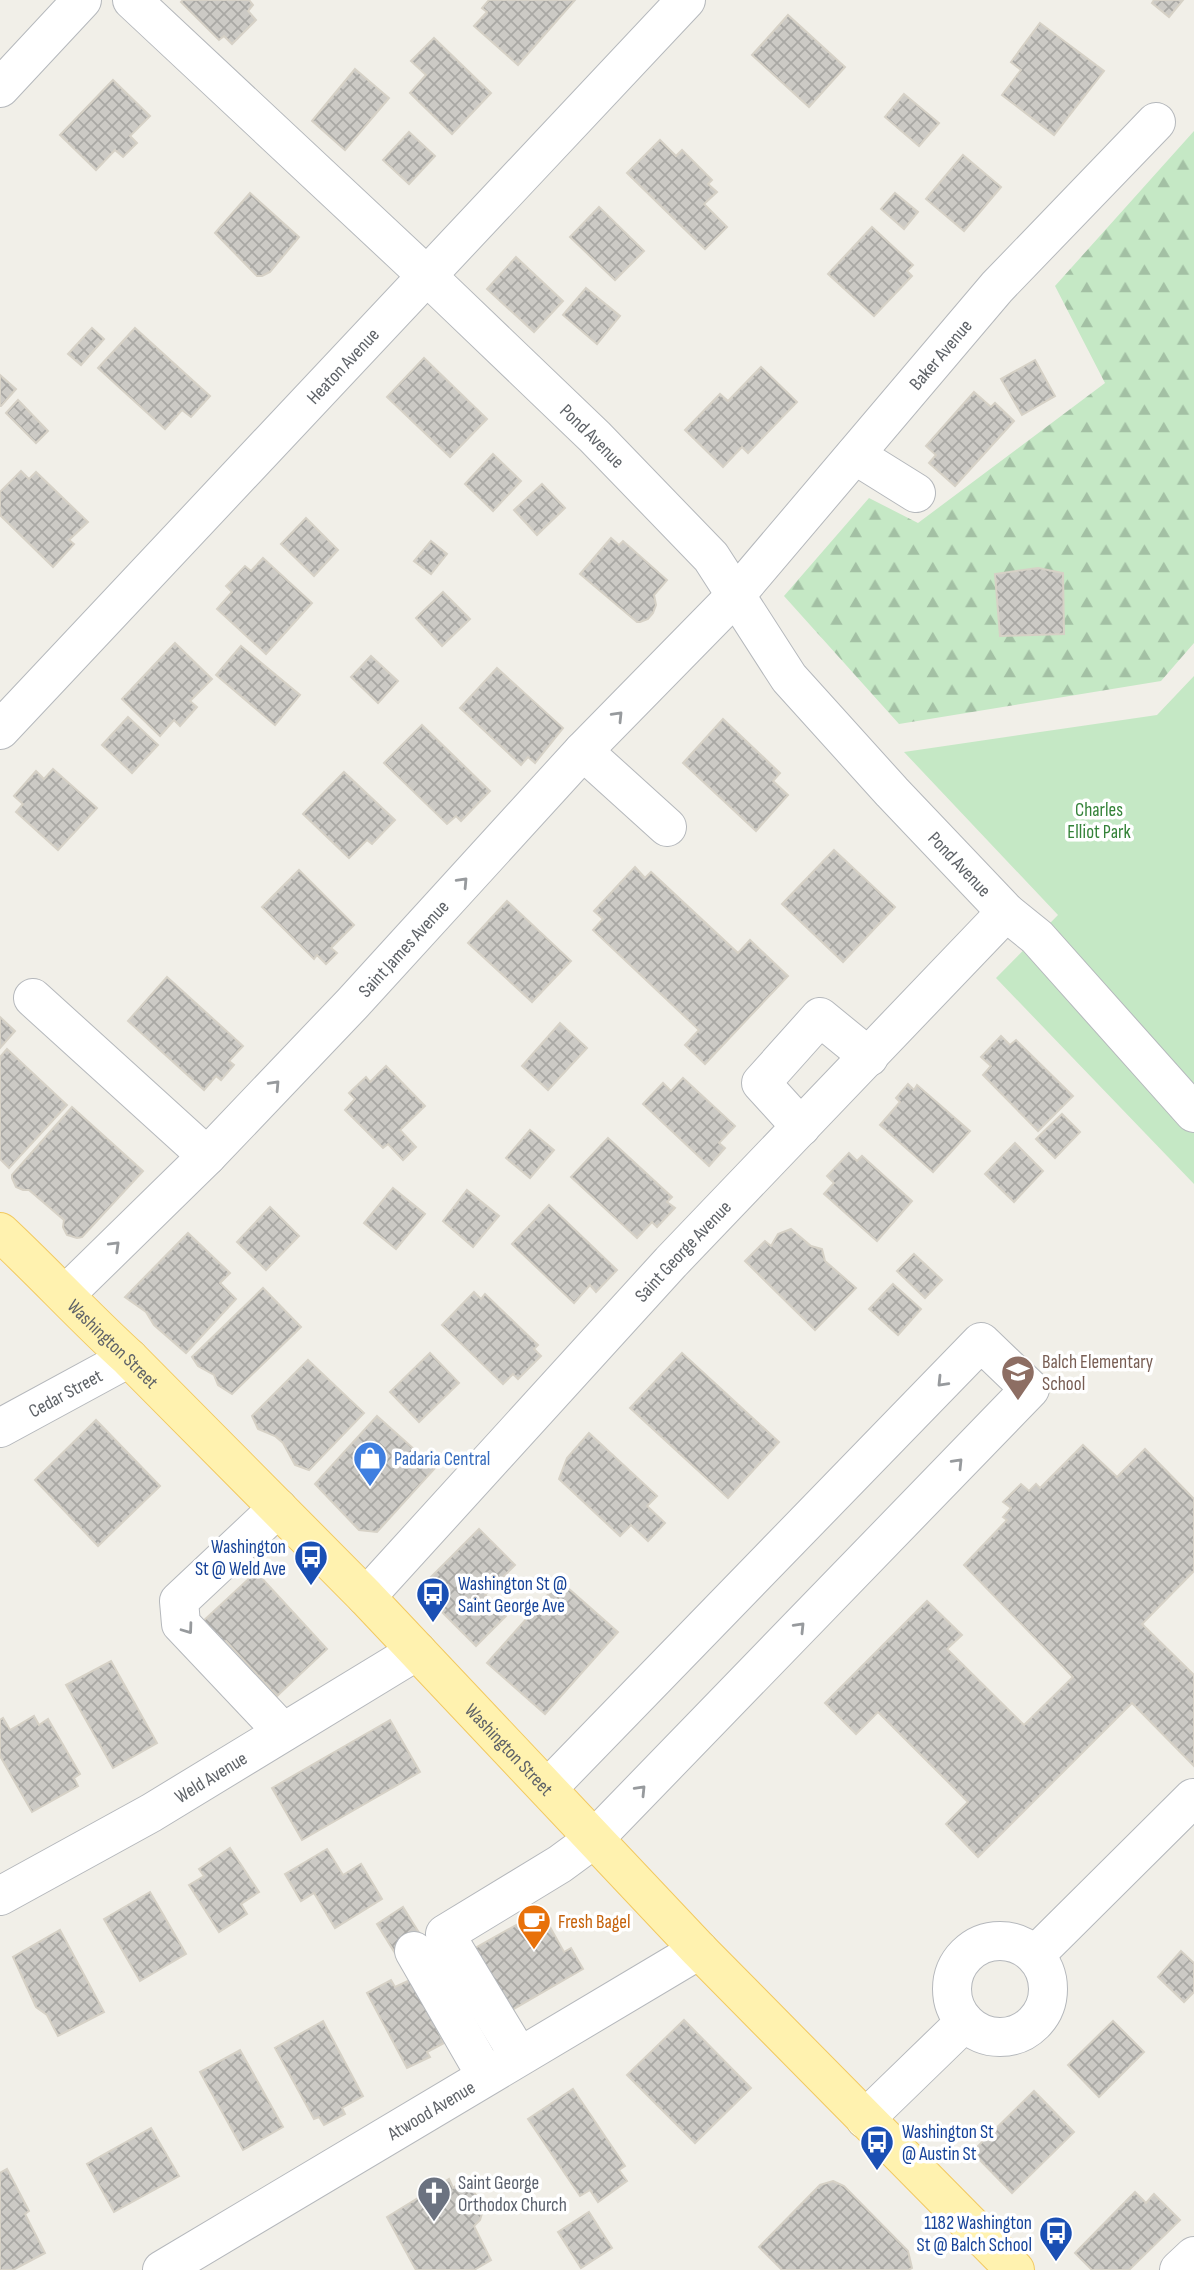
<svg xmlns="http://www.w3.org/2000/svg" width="1194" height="2270" font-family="'Sofia Sans Condensed',sans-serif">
<defs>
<pattern id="forest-firs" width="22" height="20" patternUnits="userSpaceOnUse" patternTransform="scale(1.75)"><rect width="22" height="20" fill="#c5e8c5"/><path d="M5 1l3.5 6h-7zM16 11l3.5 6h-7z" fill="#a3c0a4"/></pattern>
<pattern id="building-cross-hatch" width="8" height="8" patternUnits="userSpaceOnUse" patternTransform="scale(1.75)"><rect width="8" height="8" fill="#cccac5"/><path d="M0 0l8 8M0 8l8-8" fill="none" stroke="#a9a8a4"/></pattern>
</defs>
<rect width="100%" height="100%" fill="#f1efe8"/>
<polygon fill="url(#forest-firs)" points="1194,131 1194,643 1161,681 899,724 784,596 869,498 918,523 1105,383 1055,286"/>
<polygon fill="#c5e8c5" points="1194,676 1194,1184 996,978 1058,915 904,752 1157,715"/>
<g fill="url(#building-cross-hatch)" stroke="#d6d1c6" stroke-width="2">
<polygon points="183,0 249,0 253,5 248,11 256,20 232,44 224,36 219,40 181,2"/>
<polygon points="489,0 575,0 518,65 474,26 487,12 482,8"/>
<polygon points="1154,0 1183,0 1169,17 1152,3"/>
<polygon points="788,15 845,67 809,107 752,55"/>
<polygon points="1040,23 1104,71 1054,135 1002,95 1021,70 1011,62"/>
<polygon points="434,38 491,93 452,134 410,93 426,75 411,61"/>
<polygon points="355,69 389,98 345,150 312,121"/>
<polygon points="113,80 150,116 130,136 137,143 123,157 115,150 96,170 60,135"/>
<polygon points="904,94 939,123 919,146 885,117"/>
<polygon points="409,132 435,156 409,184 383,160"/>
<polygon points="660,140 676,156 682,150 712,180 708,184 717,192 704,204 727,227 705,249 627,173"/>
<polygon points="963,155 1001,187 964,231 926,199"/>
<polygon points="250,193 299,237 270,272 262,276 257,276 215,233"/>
<polygon points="895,193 918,212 904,229 881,209"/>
<polygon points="599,207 644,251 615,280 570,237"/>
<polygon points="872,227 913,265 907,271 912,276 874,316 828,274"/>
<polygon points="516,257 563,301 534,332 487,289"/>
<polygon points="586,288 620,316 597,344 563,315"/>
<polygon points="92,328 104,339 81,365 68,354"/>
<polygon points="135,328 210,396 191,417 182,410 165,429 98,368"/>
<polygon points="424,358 487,419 450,457 387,397"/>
<polygon points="1035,360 1055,396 1022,415 1001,379"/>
<polygon points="761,367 797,402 748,453 742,447 723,467 685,430 720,394 728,401"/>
<polygon points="0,375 16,389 1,406 0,406"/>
<polygon points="974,392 991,407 995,403 1014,421 955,486 929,463 936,455 926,446"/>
<polygon points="18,400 48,431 36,443 6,413"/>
<polygon points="493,454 521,481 493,511 465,484"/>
<polygon points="21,471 29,479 36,472 88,522 69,540 74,544 53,567 0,515 0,492"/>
<polygon points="542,484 565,508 537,535 514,510"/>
<polygon points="306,518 338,550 314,576 281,544"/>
<polygon points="611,538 619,545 623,541 667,580 654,595 656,605 653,613 648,619 640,622 637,622 580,574"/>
<polygon points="431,541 447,554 431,574 414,561"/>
<polygon points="263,558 312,603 266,654 217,609 232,592 226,586 245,566 251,571"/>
<polygon points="1038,568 1063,573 1064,634 1000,636 995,574"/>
<polygon points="443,592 470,619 442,646 416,618"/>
<polygon points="175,643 212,679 190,701 197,707 180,726 174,720 160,736 122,699"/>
<polygon points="241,646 300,695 275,725 216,675"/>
<polygon points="371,656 398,681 378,703 351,677"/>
<polygon points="497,668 563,728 535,763 528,757 521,765 460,708"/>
<polygon points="128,717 158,745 132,773 102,745"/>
<polygon points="723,719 780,773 773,781 788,795 756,831 683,763"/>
<polygon points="422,725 490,791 461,821 456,816 447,824 384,763"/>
<polygon points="53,769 97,808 58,850 16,812 23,804 14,796 36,771 44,779"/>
<polygon points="344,772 395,820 372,844 367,840 349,858 303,814"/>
<polygon points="834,850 895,907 843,962 782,904"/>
<polygon points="635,867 645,878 651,872 738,953 750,940 788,976 705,1064 685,1045 699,1030 593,930 603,919 594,911"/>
<polygon points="299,870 354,925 331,948 337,953 326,964 317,955 314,959 262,907"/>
<polygon points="507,901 571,961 532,1002 468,943"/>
<polygon points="167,977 243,1046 229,1061 234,1065 221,1080 216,1076 204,1090 128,1021"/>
<polygon points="0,1017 15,1031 0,1048"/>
<polygon points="560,1023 587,1048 548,1090 522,1066"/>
<polygon points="1001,1036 1010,1045 1016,1040 1073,1096 1038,1131 983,1075 991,1066 981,1057"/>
<polygon points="7,1049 67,1105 9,1168 0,1159 0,1057"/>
<polygon points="386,1066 425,1106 400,1130 416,1147 403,1160 388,1144 383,1148 345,1110 355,1099 349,1093 366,1077 370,1082"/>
<polygon points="683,1078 735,1126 719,1143 725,1148 709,1166 643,1104 663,1083 671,1091"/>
<polygon points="908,1084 914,1090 917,1085 970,1131 933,1172 880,1125 900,1102 896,1098"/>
<polygon points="72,1107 143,1171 82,1237 77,1238 67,1235 63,1227 64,1220 29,1190 23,1190 16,1187 12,1178 12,1175"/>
<polygon points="1062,1114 1080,1132 1055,1158 1036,1139"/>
<polygon points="530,1130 554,1150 530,1178 506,1158"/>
<polygon points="608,1138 672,1197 667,1202 675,1208 657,1227 652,1222 637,1238 571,1177"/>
<polygon points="1015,1143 1043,1171 1014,1202 985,1174"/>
<polygon points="849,1153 857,1161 862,1156 912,1201 877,1241 824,1194 834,1183 827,1176"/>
<polygon points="393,1188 425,1214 396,1249 364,1223"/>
<polygon points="467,1190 499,1216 473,1247 443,1221"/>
<polygon points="549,1205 617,1270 596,1292 590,1285 574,1303 512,1244"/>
<polygon points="270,1207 299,1236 266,1270 237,1242"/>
<polygon points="791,1229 811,1246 822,1249 825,1261 856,1288 815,1330 745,1261 765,1241 771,1246 778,1234"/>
<polygon points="188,1233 230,1273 220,1283 236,1299 186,1353 154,1325 146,1312 125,1297"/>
<polygon points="914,1254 942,1280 925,1298 897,1271"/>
<polygon points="893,1284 921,1309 898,1335 869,1309"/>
<polygon points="263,1288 301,1327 232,1394 218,1385 214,1375 198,1366 192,1357"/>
<polygon points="474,1292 481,1299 485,1294 538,1345 534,1349 541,1356 518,1379 513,1374 503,1384 442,1325"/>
<polygon points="430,1353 459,1383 419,1422 390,1392"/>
<polygon points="682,1353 779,1442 728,1498 630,1408"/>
<polygon points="308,1360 364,1413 309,1470 295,1465 283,1443 275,1436 258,1429 252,1416"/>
<polygon points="377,1416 435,1468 377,1532 359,1530 315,1484"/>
<polygon points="96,1420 160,1486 98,1546 35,1480"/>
<polygon points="589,1433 657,1496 647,1506 665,1523 648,1541 631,1525 620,1536 559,1479 567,1458"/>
<polygon points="1083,1445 1117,1477 1145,1449 1194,1499 1194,1571 1142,1624 1194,1675 1194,1766 1132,1703 978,1857 946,1824 968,1802 878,1712 856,1734 825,1703 927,1601 962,1635 947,1649 1024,1725 1073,1677 964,1565 1007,1520 1003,1517 1011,1508 1003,1502 1021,1484 1029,1491 1036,1484 1040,1488"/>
<polygon points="479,1529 515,1565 485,1595 506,1616 476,1646 419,1589"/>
<polygon points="256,1572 327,1649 277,1696 226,1641 222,1645 201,1623"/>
<polygon points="560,1581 618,1632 545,1714 487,1663"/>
<polygon points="111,1661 157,1743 113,1768 66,1685"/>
<polygon points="34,1716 39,1725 48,1719 80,1774 74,1778 78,1786 32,1812 0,1756 0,1720 3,1718 10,1730"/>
<polygon points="390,1720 420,1772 302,1840 272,1788"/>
<polygon points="230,1848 259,1892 241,1904 247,1914 219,1932 189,1885 204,1876 199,1869"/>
<polygon points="327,1849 343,1875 361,1864 382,1899 335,1928 314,1893 301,1901 285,1874"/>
<polygon points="150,1892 186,1954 140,1981 104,1919"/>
<polygon points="403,1907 421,1936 395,1953 377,1924"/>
<polygon points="541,1911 564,1952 571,1948 583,1969 505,2014 470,1951"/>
<polygon points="60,1930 104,2012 58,2036 47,2015 36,2007 13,1957"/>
<polygon points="1181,1951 1194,1963 1194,1992 1184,2002 1158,1977"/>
<polygon points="412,1979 444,2043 427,2052 430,2057 407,2068 367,1993 391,1980 395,1987"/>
<polygon points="684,2020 751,2088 695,2143 627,2075"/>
<polygon points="323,2021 363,2096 342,2108 345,2114 324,2125 319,2117 314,2119 275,2048"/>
<polygon points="1113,2021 1144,2052 1099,2097 1068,2065"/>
<polygon points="240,2050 283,2127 243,2150 200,2072"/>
<polygon points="573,2089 625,2166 619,2170 627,2181 598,2202 590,2190 580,2196 528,2119"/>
<polygon points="1034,2091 1074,2132 1012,2193 972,2152"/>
<polygon points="151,2128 179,2176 114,2212 87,2164"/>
<polygon points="7,2169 29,2211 25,2214 45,2253 13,2270 0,2270 0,2173"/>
<polygon points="449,2179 453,2188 462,2181 469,2181 483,2210 480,2220 474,2226 491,2260 474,2270 416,2270 387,2217"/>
<polygon points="833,2181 844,2186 908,2251 912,2268 908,2270 782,2270 759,2247 820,2185"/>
<polygon points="1135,2192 1146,2203 1154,2194 1180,2220 1129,2270 1092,2270 1075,2253"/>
<polygon points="589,2212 612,2248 581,2268 558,2232"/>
</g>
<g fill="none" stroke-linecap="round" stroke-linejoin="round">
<g stroke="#b5b8bc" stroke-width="40">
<g id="minor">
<path id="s1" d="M 132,0 L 426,275 L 595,437 L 711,557 L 789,678 L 892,792 L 1006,912 L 1037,937 L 1194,1113"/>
<polyline points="0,88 82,0"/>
<polyline points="855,455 916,493"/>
<path id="s2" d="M 0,730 L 686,0"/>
<polyline points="583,751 667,827"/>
<polyline points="33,998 207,1156"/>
<polyline points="801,1127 761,1083 820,1017 869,1057"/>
<path id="s3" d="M 66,1294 L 207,1156 L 352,1004 L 583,751 L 735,596 L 997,287 L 1156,122"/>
<path id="s4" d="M 0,1428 L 129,1358"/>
<polyline points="278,1508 179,1601 181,1624 283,1732"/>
<path id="s5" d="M 366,1597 L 671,1262 L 1006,912"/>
<path id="s6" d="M 0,1896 L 151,1813 L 417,1651"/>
<circle cx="1000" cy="1989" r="48"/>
<polyline points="414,1951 486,2076"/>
<polyline points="1035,1955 1193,1798"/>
<polyline points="519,2056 445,1934 560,1864 594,1839 1030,1389 981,1342 548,1788"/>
<polyline points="865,2119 965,2022"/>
<path id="s7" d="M 162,2270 L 699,1950"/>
<polyline points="1179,2270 1194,2256"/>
</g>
</g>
<g stroke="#f2c960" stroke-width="40">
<g id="major">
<path id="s8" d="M 0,1232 C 44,1273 84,1317 129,1358 L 366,1597 L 699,1950 L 1015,2270"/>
</g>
</g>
<use href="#minor" stroke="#fff" stroke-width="38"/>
<use href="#major" stroke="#fff2af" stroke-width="38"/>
</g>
<defs><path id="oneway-chevron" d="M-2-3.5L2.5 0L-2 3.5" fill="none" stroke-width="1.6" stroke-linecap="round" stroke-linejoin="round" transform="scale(1.75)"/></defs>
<g stroke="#979a9d">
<use href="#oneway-chevron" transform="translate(618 716) rotate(-46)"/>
<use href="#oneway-chevron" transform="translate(463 882) rotate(-47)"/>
<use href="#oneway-chevron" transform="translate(275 1085) rotate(-47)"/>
<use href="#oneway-chevron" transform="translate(115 1246) rotate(-44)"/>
<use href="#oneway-chevron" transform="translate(942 1382) rotate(134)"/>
<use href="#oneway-chevron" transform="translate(958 1463) rotate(-46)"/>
<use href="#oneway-chevron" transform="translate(800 1627) rotate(-46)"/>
<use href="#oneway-chevron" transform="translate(188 1629) rotate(54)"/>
<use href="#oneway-chevron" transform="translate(641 1790) rotate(-46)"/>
</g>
<defs>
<g id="school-pin" transform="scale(1.75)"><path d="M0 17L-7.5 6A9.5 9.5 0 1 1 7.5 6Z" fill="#8d6e63" stroke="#fff"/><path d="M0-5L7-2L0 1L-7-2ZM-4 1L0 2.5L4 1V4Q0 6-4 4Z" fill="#fff"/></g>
<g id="shop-pin" transform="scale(1.75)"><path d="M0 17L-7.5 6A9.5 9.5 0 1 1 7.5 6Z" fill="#3f7fe0" stroke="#fff"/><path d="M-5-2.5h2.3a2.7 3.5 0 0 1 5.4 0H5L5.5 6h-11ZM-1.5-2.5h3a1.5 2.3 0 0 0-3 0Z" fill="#fff"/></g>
<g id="bus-pin" transform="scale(1.75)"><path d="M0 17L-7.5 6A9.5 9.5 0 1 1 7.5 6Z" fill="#1a4fb4" stroke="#fff"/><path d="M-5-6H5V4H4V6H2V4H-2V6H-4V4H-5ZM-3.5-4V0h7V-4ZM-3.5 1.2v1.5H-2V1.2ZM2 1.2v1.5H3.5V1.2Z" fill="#fff"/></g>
<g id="cafe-pin" transform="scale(1.75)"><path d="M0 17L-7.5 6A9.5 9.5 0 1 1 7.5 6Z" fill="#e8710a" stroke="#fff"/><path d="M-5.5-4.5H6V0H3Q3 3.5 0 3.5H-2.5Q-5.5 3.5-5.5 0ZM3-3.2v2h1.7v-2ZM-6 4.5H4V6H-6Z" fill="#fff"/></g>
<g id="church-pin" transform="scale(1.75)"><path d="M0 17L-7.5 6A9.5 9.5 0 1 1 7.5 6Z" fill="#6b7280" stroke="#fff"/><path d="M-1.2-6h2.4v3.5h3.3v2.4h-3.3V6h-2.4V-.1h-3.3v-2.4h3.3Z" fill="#fff"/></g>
</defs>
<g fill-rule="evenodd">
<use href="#school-pin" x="1018" y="1372"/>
<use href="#shop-pin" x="370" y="1458"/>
<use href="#bus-pin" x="311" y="1557"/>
<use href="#bus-pin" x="433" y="1594"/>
<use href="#cafe-pin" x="534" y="1921"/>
<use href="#bus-pin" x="877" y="2142"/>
<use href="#church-pin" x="434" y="2193"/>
<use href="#bus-pin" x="1056" y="2233"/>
</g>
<g text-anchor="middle" stroke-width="7" stroke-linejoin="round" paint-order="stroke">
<g font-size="19" fill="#5f6368" stroke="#fff">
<text dy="7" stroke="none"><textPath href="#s3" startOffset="1284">Baker Avenue</textPath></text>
<text dy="7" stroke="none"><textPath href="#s2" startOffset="500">Heaton Avenue</textPath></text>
<text dy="7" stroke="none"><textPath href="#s1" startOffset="634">Pond Avenue</textPath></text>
<text dy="7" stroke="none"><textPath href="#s1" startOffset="1200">Pond Avenue</textPath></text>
<text dy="7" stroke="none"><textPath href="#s3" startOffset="483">Saint James Avenue</textPath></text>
<text dy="7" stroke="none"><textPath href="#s5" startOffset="469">Saint George Avenue</textPath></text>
<text dy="7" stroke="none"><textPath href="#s8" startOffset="159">Washington Street</textPath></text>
<text dy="7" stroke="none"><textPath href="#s4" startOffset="74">Cedar Street</textPath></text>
<text dy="7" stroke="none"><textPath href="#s8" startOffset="726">Washington Street</textPath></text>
<text dy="7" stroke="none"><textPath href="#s6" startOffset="242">Weld Avenue</textPath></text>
<text dy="7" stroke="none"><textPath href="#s7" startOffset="313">Atwood Avenue</textPath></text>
</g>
<g font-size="19" fill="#348238" stroke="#fff">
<text x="1099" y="816">Charles<tspan x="1099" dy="22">Elliot Park</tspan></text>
</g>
<g font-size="19" fill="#785e54" stroke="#fff" text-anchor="start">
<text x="1042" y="1368">Balch Elementary<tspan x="1042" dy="22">School</tspan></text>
</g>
<g font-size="19" fill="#366cbe" stroke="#fff" text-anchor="start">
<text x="394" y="1465">Padaria Central</text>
</g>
<g font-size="19" fill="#164399" stroke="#fff" text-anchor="end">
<text x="286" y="1553">Washington<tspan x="286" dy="22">St @ Weld Ave</tspan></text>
<text x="458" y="1590" text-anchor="start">Washington St @<tspan x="458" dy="22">Saint George Ave</tspan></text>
<text x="902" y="2138" text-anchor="start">Washington St<tspan x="902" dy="22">@ Austin St</tspan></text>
<text x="1032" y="2229">1182 Washington<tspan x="1032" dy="22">St @ Balch School</tspan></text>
</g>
<g font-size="19" fill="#c56008" stroke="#fff" text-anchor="start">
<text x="558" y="1928">Fresh Bagel</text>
</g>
<g font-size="19" fill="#5b616d" stroke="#fff" text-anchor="start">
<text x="458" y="2189">Saint George<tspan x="458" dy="22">Orthodox Church</tspan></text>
</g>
</g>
</svg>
